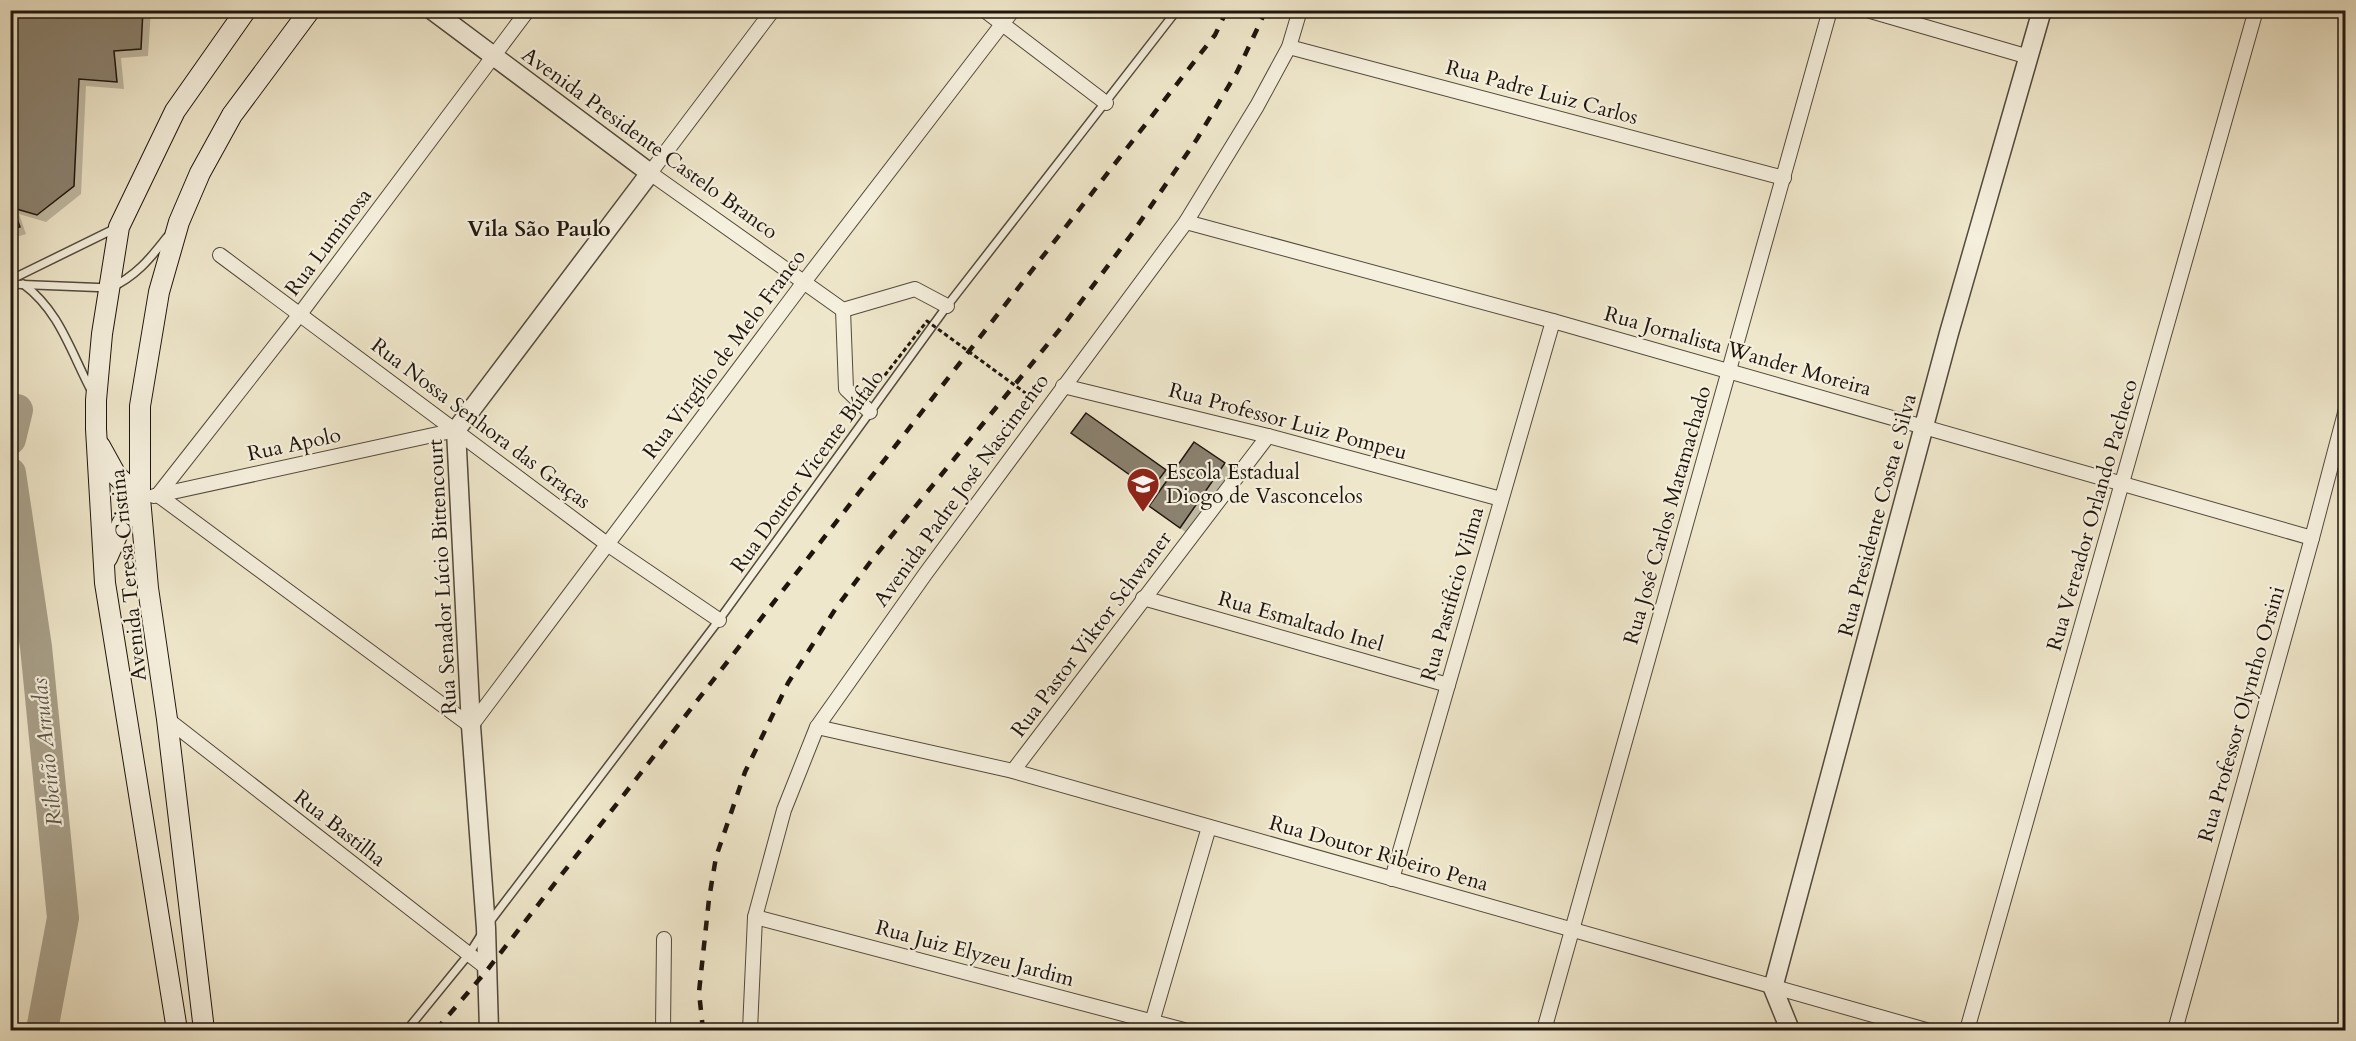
<svg xmlns="http://www.w3.org/2000/svg" width="2356" height="1041" font-family="Cardo,serif">
<rect width="100%" height="100%" fill="#efe7cb"/>
<filter id="stains"><feTurbulence type="fractalNoise" baseFrequency=".00333" numOctaves="4"/><feColorMatrix values="0 0 0 0 .2 0 0 0 0 .09 0 0 0 0 .02 0 0 0 .5 -.17"/></filter>
<radialGradient id="worn" r=".72"><stop offset=".6" stop-color="#630" stop-opacity="0"/><stop offset="1" stop-color="#630" stop-opacity=".3"/></radialGradient>
<g fill="#0003">
<polygon points="10,10 151,10 148,56 121,58 124,89 86,86 81,194 46,222 19,214 26,234 10,239"/>
<polygon points="1073,433 1165,471 1171,477 1224,464 1231,472 1188,534 1151,506 1158,496"/>
</g>
<g fill="none" stroke-linecap="round" stroke-linejoin="round">
<g stroke="#a8a08a" stroke-width="32">
<polyline points="10,439 17,410"/>
<polyline points="10,473 36,647 63,918 42,1030"/>
</g>
</g>
<g fill="#8b8270" stroke="#1e150d" stroke-width="1.5">
<polygon points="10,10 143,10 141,49 114,51 117,82 79,79 74,186 37,215 13,208 20,227 10,229"/>
<polygon points="1086,413 1166,470 1151,490 1071,433"/>
<polygon points="1194,442 1225,463 1180,528 1149,506"/>
</g>
<g fill="none" stroke-linecap="round" stroke-linejoin="round">
<g stroke="#524a3c" stroke-width="10">
<g id="service">
<polyline points="10,280 114,229"/>
<path d="M 10,284 L 110,288 C 135,277 150,259 167,237"/>
<path d="M 23,284 C 60,311 71,353 92,392"/>
<polyline points="489,923 719,620 947,306 1177,10"/>
<polyline points="407,1030 469,954 481,935"/>
</g>
</g>
<g stroke="#524a3c" stroke-width="16">
<g id="minor">
<polyline points="773,10 650,173 843,310"/>
<polyline points="984,10 1106,103"/>
<polyline points="1867,10 2029,57"/>
<polyline points="1289,47 1784,178"/>
<polyline points="1186,222 1553,321 2312,538"/>
<polyline points="220,255 607,544 719,620"/>
<polyline points="843,310 846,389 870,412"/>
<polyline points="843,310 915,289 947,306"/>
<polyline points="1063,386 1268,436 1501,499"/>
<polyline points="158,495 471,726 804,282 1013,10"/>
<polyline points="158,495 300,314 528,10"/>
<polyline points="154,496 456,430"/>
<polyline points="1143,598 1448,685"/>
<polyline points="167,719 488,969"/>
<polyline points="817,727 1013,771 1926,1030"/>
<polyline points="1013,771 1268,436"/>
<polyline points="1392,879 1553,321"/>
<polyline points="755,917 1184,1030"/>
<polyline points="1150,1029 1209,827"/>
<polyline points="663,1030 664,939"/>
<polyline points="750,1030 755,917 784,810 817,727 926,573 1186,222 1257,106 1289,47 1300,10"/>
<polyline points="1544,1030 1830,10"/>
<polyline points="1967,1030 2256,10"/>
<polyline points="2175,1030 2312,538 2346,409"/>
</g>
</g>
<g stroke="#524a3c" stroke-width="21">
<g id="tertiary">
<polyline points="432,10 650,173 456,430 471,726 486,928 489,1030"/>
<polyline points="1790,1030 1773,988 1949,333 2042,10"/>
</g>
</g>
<g stroke="#1e150d" stroke-width="22">
<g id="secondary">
<polyline points="100,446 116,475 140,498"/>
<polyline points="107,558 122,524 140,498"/>
<polyline points="177,1030 105,583 96,429 96,400 102,334 119,227 175,111 246,10"/>
<polyline points="204,1030 167,719 148,588 140,498 140,406 159,292 179,222 200,173 232,115 310,10"/>
</g>
</g>
<use href="#service" stroke="#f5efdd" stroke-width="7"/>
<use href="#minor" stroke="#f5efdd" stroke-width="14"/>
<use href="#tertiary" stroke="#f5efdd" stroke-width="18"/>
<use href="#secondary" stroke="#f5efdd" stroke-width="20"/>
<g stroke="#1e150d" stroke-width="4.5" stroke-dasharray="10 10" stroke-linecap="butt">
<polyline points="436,1030 488,969 665,742 1215,35 1227,10"/>
<polyline points="703,1030 699,992 709,899 716,857 745,772 788,683 836,608 871,561 1065,323 1131,235 1197,139 1237,72 1266,10"/>
</g>
<polyline stroke="#1e150d" stroke-width="3" stroke-dasharray="4.5 3" stroke-linecap="butt" points="871,393 927,321 1035,400 986,464"/>
</g>
<defs>
<g id="school-pin" transform="scale(1.725)"><path d="M0 17L-7.5 6A9.5 9.5 0 1 1 7.5 6Z" fill="#8f2418" stroke="#f5efdd"/><path d="M0-5L7-2L0 1L-7-2ZM-4 1L0 2.5L4 1V4Q0 6-4 4Z" fill="#fff"/></g>
</defs>
<g fill-rule="evenodd">
<use href="#school-pin" x="1143" y="484"/>
</g>
<g text-anchor="middle" stroke-width="4.5" stroke-linejoin="round" paint-order="stroke">
<g font-size="21" fill="#1e150d" stroke="#f5efdd">
<text transform="translate(1542 92) rotate(15)" y="7">Rua Padre Luiz Carlos</text>
<text transform="translate(650 143) rotate(36)" y="7">Avenida Presidente Castelo Branco</text>
<text transform="translate(328 242) rotate(-53)" y="7">Rua Luminosa</text>
<text transform="translate(1738 351) rotate(16)" y="7">Rua Jornalista Wander Moreira</text>
<text transform="translate(724 354) rotate(-53)" y="7">Rua Virgílio de Melo Franco</text>
<text transform="translate(1288 421) rotate(15)" y="7">Rua Professor Luiz Pompeu</text>
<text transform="translate(481 423) rotate(37)" y="7">Rua Nossa Senhora das Graças</text>
<text transform="translate(294 444) rotate(-12)" y="7">Rua Apolo</text>
<text transform="translate(807 471) rotate(-54)" y="7">Rua Doutor Vicente Búfalo</text>
<text transform="translate(961 490) rotate(-54)" y="7">Avenida Padre José Nascimento</text>
<text transform="translate(1667 515) rotate(-74)" y="7">Rua José Carlos Matamachado</text>
<text transform="translate(1877 515) rotate(-75)" y="7">Rua Presidente Costa e Silva</text>
<text transform="translate(2092 515) rotate(-74)" y="7">Rua Vereador Orlando Pacheco</text>
<text transform="translate(128 575) rotate(-96)" y="7">Avenida Teresa Cristina</text>
<text transform="translate(442 577) rotate(-93)" y="7">Rua Senador Lúcio Bittencourt</text>
<text transform="translate(1452 594) rotate(-74)" y="7">Rua Pastifício Vilma</text>
<text transform="translate(1301 621) rotate(16)" y="7">Rua Esmaltado Inel</text>
<text transform="translate(1091 634) rotate(-53)" y="7">Rua Pastor Viktor Schwaner</text>
<text transform="translate(2241 714) rotate(-74)" y="7">Rua Professor Olyntho Orsini</text>
<text transform="translate(340 828) rotate(38)" y="7">Rua Bastilha</text>
<text transform="translate(1379 853) rotate(16)" y="7">Rua Doutor Ribeiro Pena</text>
<text transform="translate(975 953) rotate(15)" y="7">Rua Juiz Elyzeu Jardim</text>
</g>
<g font-size="21" fill="#1e150d" stroke="#f5efdd" text-anchor="start">
<text x="1166" y="479">Escola Estadual<tspan x="1166" dy="24">Diogo de Vasconcelos</tspan></text>
</g>
<g font-size="22" font-weight="bold" fill="#1e150d" stroke="#f5efdd">
<text x="539" y="236">Vila São Paulo</text>
</g>
<g font-size="22" font-style="italic" fill="#5c5445" stroke="#f5efdd">
<text transform="translate(46 752) rotate(-96)" y="8">Ribeirão Arrudas</text>
</g>
</g>
<rect width="2356" height="1041" fill="none" stroke="#efe7cb" stroke-width="36"/>
<rect x="12" y="12" width="2332" height="1017" fill="none" stroke="#1e150d" stroke-width="3"/>
<rect x="18" y="18" width="2320" height="1005" fill="none" stroke="#1e150d" stroke-width="1.5"/>
<rect width="100%" height="100%" filter="url(#stains)"/>
<rect width="100%" height="100%" fill="url(#worn)"/>
</svg>
